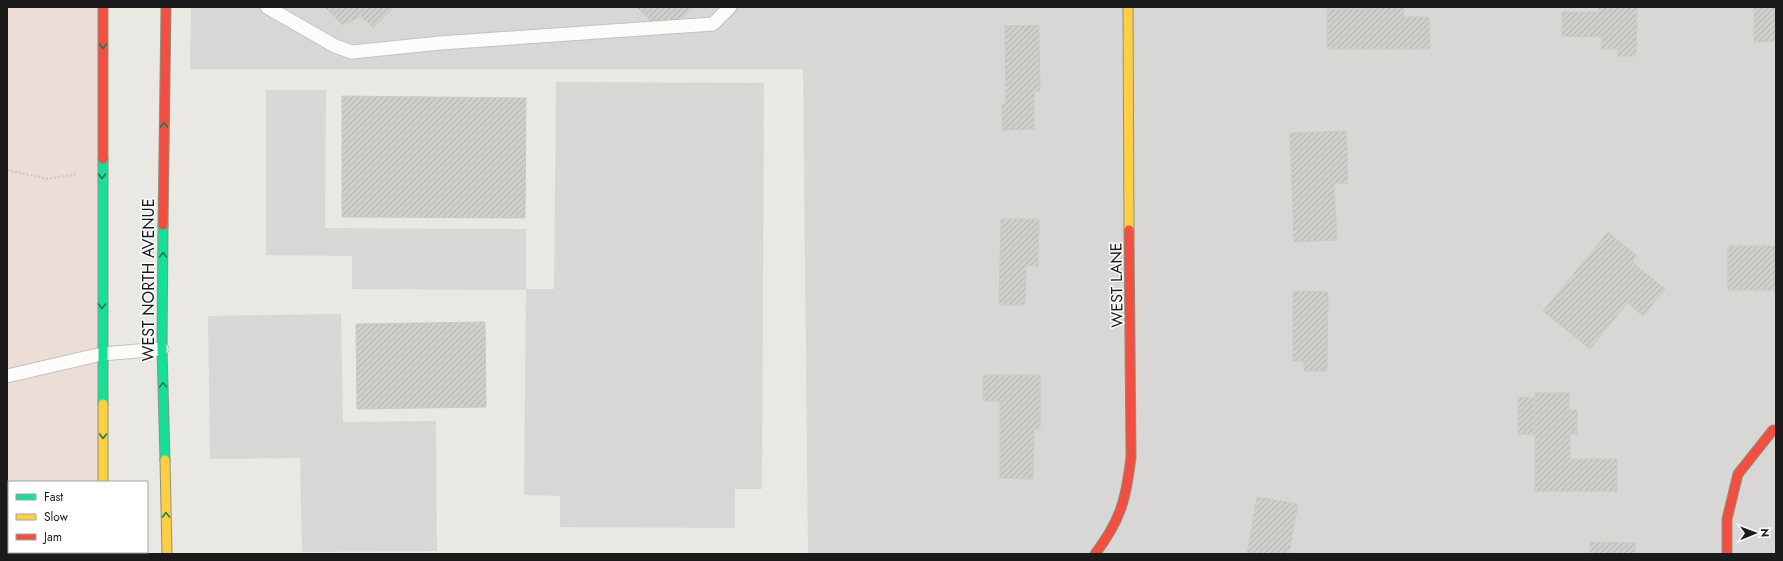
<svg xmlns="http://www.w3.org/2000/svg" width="1783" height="561" font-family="Jost,sans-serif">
<defs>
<pattern id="building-hatch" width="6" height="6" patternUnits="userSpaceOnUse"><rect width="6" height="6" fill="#d0ceca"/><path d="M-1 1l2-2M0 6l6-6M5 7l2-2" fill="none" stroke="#b2b0ad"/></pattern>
</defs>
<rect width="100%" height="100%" fill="#e9e8e3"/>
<g fill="#d8d7d5">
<polygon points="191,7 1776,7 1776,554 808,554 803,69 190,69"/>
<polygon points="556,82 764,83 762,489 735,489 735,528 560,527 560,496 524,495 526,290 352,289 352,256 266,255 266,90 326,90 325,228 526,229 526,289 554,289"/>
<polygon points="341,314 343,422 436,421 437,551 302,552 300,458 210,459 208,316"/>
</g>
<polygon fill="#ecddd7" points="7,7 103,7 103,482 9,482 9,552 104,552 104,554 7,554"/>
<g fill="url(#building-hatch)" stroke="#cccac5">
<polygon points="325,7 394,7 373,28 361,16 343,25"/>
<polygon points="637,7 693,7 676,23 652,23"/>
<polygon points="1377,7 1403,7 1404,17 1429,17 1430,49 1327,49 1327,9 1377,9"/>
<polygon points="1599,7 1637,7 1636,56 1617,56 1618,49 1601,49 1602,37 1562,36 1562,12 1599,12"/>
<polygon points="1754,7 1776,7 1776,41 1754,42"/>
<polygon points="1039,25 1040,91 1034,91 1034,129 1002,130 1002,104 1006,104 1005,26"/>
<polygon points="342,96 526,98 525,218 342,217"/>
<polygon points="1346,131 1348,183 1334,184 1337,240 1294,242 1290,133"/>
<polygon points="1001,219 1039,219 1038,266 1026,266 1025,305 999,305"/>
<polygon points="1608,232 1637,256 1632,262 1665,289 1643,316 1627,303 1590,349 1543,311"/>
<rect x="1728" y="246" width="48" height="44"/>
<polygon points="1293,291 1328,292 1327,371 1304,371 1304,361 1293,361"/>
<polygon points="485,322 486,407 357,409 356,324"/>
<polygon points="983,375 1040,375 1040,430 1034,429 1033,479 1000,478 1000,401 983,401"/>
<polygon points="1535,393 1569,393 1569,410 1577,410 1577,434 1570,434 1570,459 1617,459 1617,491 1535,491"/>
<polygon points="1518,397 1534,398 1534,435 1518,434"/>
<polygon points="1257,497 1298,504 1289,554 1247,554"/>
<polygon points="1590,542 1635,543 1635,554 1590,554"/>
</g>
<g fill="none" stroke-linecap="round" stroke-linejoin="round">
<g stroke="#c2c2bf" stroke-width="15">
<g id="lane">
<polyline points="267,7 335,46 352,52 440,43 713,24 730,7"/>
<polyline points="7,376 102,354 162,349"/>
</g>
</g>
<g stroke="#8e927c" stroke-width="11">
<g id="fast">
<polyline points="103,159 103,404"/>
<polyline points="163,225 162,349 165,460"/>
</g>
</g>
<g stroke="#8e927c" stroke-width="11">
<g id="slow">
<polyline points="1128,7 1129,230"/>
<polyline points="103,404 103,482"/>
<polyline points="165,460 167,554"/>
</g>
</g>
<g stroke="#8e927c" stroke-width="11">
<g id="jam">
<polyline points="103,7 103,159"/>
<polyline points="163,225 166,7"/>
<polyline points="104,552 104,554"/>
<path d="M 1095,554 C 1121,520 1126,499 1131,457 L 1129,230"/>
<polyline points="1727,554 1727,519 1738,474 1773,430"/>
</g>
</g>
<polyline stroke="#d5c8c4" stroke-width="2.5" stroke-dasharray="2 2" stroke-linecap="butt" points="7,170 48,179 77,174"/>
<use href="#lane" stroke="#fcfcfb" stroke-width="13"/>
<use href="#fast" stroke="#16e098" stroke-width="9"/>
<use href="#slow" stroke="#ffcf43" stroke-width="9"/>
<use href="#jam" stroke="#f24e42" stroke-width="9"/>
</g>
<defs><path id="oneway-chevron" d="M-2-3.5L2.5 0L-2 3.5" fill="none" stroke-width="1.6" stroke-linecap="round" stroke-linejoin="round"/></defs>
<g stroke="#187e5a">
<use href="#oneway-chevron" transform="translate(103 46) rotate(90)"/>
<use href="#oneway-chevron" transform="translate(164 125) rotate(-89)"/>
<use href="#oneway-chevron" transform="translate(102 176) rotate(90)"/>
<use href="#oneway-chevron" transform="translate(163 255) rotate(-89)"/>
<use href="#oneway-chevron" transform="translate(102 306) rotate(90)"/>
<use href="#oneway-chevron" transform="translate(163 385) rotate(-91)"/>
<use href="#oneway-chevron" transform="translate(103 436) rotate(90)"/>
<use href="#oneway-chevron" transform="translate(166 515) rotate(-91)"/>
</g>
<g text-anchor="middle" stroke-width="3" stroke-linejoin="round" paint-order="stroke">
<g font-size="16" fill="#1b1b1b" stroke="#fff">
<text transform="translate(148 280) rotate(-90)" y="6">WEST NORTH AVENUE</text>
<text transform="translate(1116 285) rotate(-91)" y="6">WEST LANE</text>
</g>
</g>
<rect width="1783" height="561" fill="none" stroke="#1b1b1b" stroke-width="16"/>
<rect x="8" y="481" width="140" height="72" fill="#ffffff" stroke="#a4a4a4"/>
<rect x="16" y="494" width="20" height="6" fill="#16e098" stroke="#a4a4a4"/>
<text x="44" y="501" font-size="12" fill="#1b1b1b">Fast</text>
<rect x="16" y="514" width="20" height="6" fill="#ffcf43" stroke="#a4a4a4"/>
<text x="44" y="521" font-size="12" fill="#1b1b1b">Slow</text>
<rect x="16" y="534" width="20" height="6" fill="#f24e42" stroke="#a4a4a4"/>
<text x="44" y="541" font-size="12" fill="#1b1b1b">Jam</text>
<g transform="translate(1755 533) rotate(89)" stroke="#ffffff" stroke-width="3" paint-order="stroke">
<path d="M0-3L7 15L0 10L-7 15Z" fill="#1b1b1b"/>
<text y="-6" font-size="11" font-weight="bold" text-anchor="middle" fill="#1b1b1b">N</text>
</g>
</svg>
